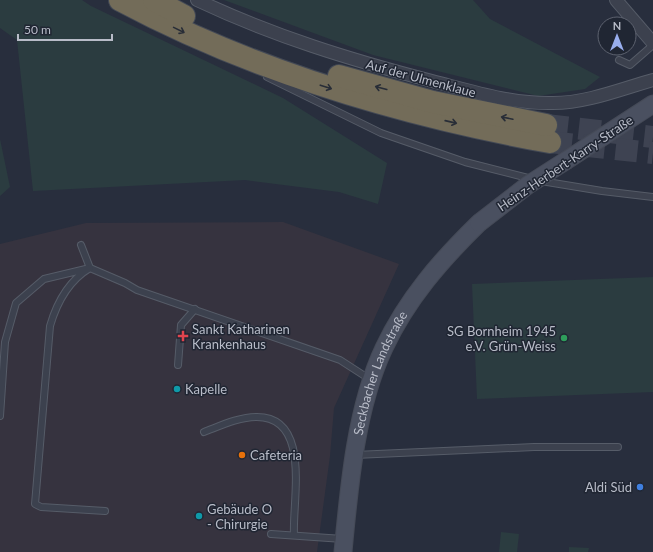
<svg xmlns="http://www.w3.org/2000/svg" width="653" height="552" font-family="Lato,sans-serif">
<rect width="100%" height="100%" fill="#282e3d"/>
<polygon fill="#36333f" points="283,222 399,264 334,408 330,456 317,552 0,552 0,244 86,223"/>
<g fill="#2b3c40">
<polygon points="0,0 82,0 91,6 283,98 387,163 378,204 339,192 245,180 33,191 17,40 0,28"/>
<polygon points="224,0 473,0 490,19 600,77 585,89 538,96 373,55"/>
<polygon points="0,139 10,187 0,196"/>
<polygon points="653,277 653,392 477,399 472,284"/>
<polygon points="501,532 519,534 517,552 499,552"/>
<polygon points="569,547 589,548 588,552 569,552"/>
</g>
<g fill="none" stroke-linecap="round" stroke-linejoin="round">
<g stroke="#3e4352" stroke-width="22" stroke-dasharray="22 11" stroke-linecap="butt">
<polyline points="546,125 653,137"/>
<polyline points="550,142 653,153"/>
</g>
<g stroke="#565c68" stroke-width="8">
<g id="lane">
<polyline points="619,60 630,65 653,45"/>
<polyline points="267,77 381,133 465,162 532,179"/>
<polyline points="541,181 602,191 653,197"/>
<polyline points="81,245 90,268 125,283 137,290 340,360 371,380"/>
<polyline points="178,365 181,325 195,309"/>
<path d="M 0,416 L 5,342 L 16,303 L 44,279 L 90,268 C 68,281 57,302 50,326 L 35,504 L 41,507 L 105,511"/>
<path d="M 204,432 C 220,426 239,417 256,417 C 312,416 292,501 294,535"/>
<polyline points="355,455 534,447 618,447"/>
<polyline points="271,534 343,539"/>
</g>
</g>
<g stroke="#565c68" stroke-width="14">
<g id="street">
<path d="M 197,0 C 273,36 351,60 432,81 C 471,91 511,104 553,103 C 587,103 621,89 653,80"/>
<polyline points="616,0 653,43"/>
</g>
</g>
<g stroke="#454a57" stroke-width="19">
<g id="secondary">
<polyline points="567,160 653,104"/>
<path id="s1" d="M 343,552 C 349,487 356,407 384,348 C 407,299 441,260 479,223"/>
</g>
</g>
<g stroke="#434955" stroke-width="24">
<g id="highway">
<path d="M 120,0 C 255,72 401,115 550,142"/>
<polyline points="154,0 184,16"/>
<polyline points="339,76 433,102 546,125"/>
</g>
</g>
<use href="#lane" stroke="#3c414e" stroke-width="6"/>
<use href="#street" stroke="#3c414e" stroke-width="12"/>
<use href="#secondary" stroke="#4a5060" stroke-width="17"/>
<use href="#highway" stroke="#736c59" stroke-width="22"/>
<g stroke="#454a57" stroke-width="19" stroke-linecap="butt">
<polyline id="secondary-bridge" points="479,223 528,185 567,160"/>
</g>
<use href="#secondary-bridge" stroke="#4a5060" stroke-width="17"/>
</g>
<defs><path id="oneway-shaft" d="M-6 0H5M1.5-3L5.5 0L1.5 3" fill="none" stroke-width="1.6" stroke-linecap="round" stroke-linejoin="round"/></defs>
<g stroke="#282d37">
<use href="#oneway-shaft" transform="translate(179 30) rotate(26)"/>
<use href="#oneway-shaft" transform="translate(326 87) rotate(18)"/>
<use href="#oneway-shaft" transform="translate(381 88) rotate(-165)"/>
<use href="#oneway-shaft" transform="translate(507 118) rotate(-168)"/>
<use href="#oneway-shaft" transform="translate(451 122) rotate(13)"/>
</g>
<path fill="#e0444e" stroke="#202633" stroke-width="1.5" d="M181 330h4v4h4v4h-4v4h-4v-4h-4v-4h4z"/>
<circle fill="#2e9e5b" stroke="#202633" stroke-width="1.5" cx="564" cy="338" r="4"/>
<g fill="#0f9aa8" stroke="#202633" stroke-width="1.5">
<circle cx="177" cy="389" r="4"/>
<circle cx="199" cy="516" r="4"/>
</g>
<circle fill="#e8710a" stroke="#202633" stroke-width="1.5" cx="242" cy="455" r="4"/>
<circle fill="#3f7fe0" stroke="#202633" stroke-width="1.5" cx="640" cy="487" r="4"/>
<g text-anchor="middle" stroke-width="3" stroke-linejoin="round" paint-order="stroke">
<g font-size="13" fill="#b8bcc8" stroke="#202633">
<text transform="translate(421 78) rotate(15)" y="5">Auf der Ulmenklaue</text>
<text transform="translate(565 163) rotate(-34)" y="5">Heinz-Herbert-Karry-Straße</text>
<text dy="5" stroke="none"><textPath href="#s1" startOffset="184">Seckbacher Landstraße</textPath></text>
</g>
<g font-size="13" fill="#b8bcc8" stroke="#202633" text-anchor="start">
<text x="192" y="334">Sankt Katharinen<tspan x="192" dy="15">Krankenhaus</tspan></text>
<text x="556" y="336" text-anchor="end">SG Bornheim 1945<tspan x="556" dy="15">e.V. Grün-Weiss</tspan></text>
<text x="185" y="394">Kapelle</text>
<text x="250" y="460">Cafeteria</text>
<text x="632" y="492" text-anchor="end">Aldi Süd</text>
<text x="207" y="514">Gebäude O<tspan x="207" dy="15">- Chirurgie</tspan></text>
</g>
</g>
<g transform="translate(617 36)"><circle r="19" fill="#202633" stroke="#5d626f"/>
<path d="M0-3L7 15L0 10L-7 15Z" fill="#98aeee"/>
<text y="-6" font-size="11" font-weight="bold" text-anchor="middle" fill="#b8bcc8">N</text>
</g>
<path d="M18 34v6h94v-6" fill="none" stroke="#b8bcc8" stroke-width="2"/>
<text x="24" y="34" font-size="12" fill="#b8bcc8" stroke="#202633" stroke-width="3" paint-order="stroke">50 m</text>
</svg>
